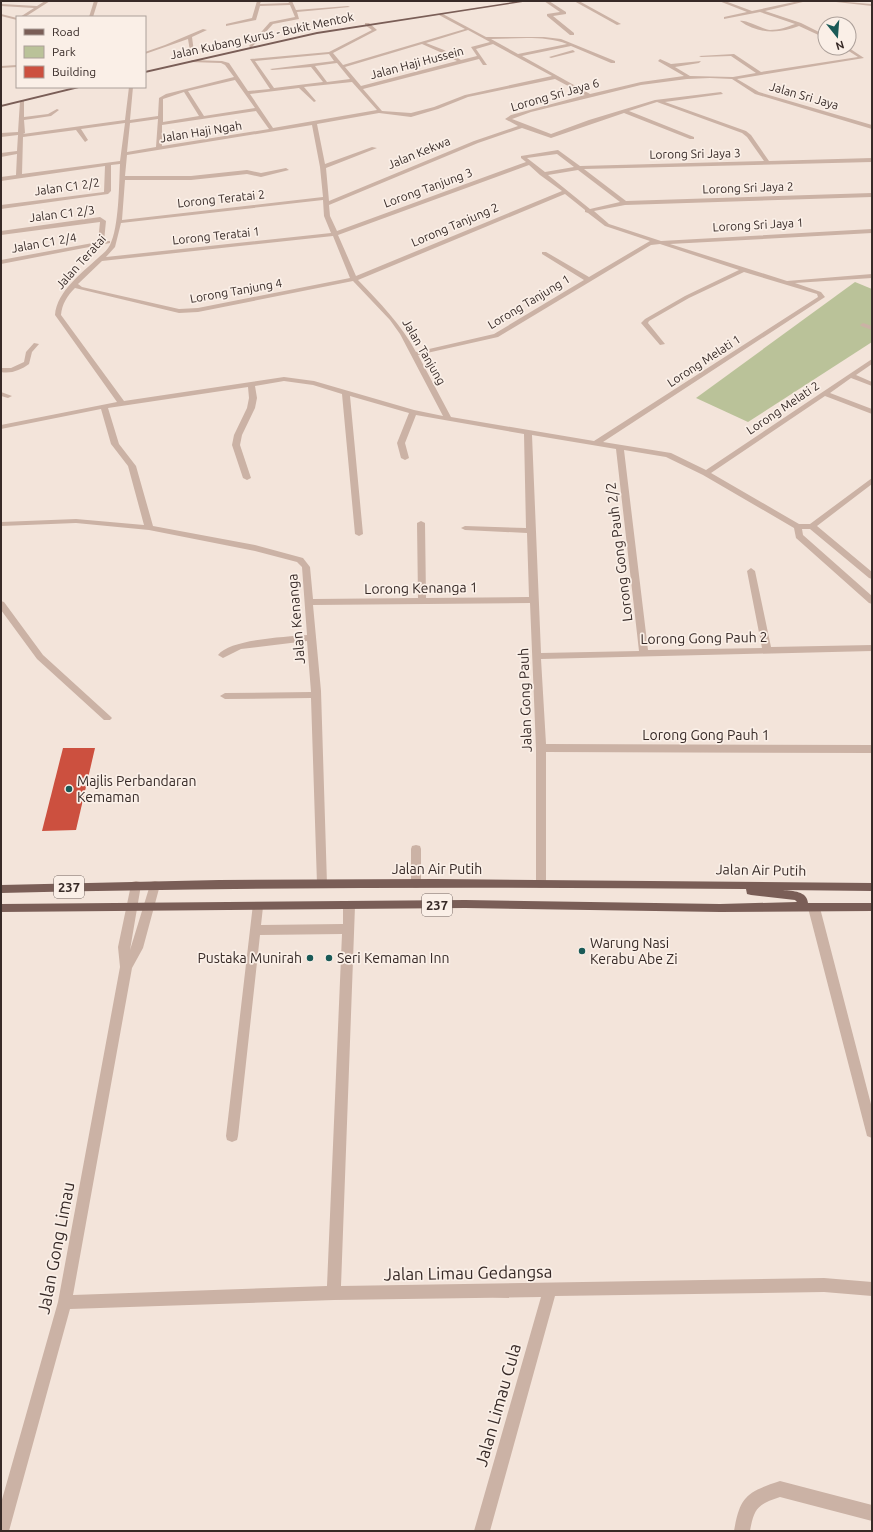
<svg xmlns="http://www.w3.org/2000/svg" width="873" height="1532" font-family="Ubuntu,sans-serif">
<rect width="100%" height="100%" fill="#f3e4da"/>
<polygon fill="#bac299" points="855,282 872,289 872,342 748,422 696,398"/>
<polygon fill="#cc503f" points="63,748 95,748 76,830 42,831"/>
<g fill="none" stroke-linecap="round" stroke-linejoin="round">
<g fill="#cbb2a5" fill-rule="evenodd">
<polygon points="45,1 50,1 25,17 20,17 34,8 1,6 1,4 37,6"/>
<polygon points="94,1 98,1 93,17 89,17"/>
<polygon points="257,1 261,1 260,4 289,3 288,1 292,1 296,10 348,6 350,7 297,12 299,19 273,24 251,48 249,46 270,22 295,17 290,5 260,6 256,20 226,26 226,24 252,18"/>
<polygon points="544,1 549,1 566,12 566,14 553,16 574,33 574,35 570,35 547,16 547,14 560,12"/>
<polygon points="574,1 579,1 621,24 617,25"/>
<path d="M 719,1 L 725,1 L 752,11 L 799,1 L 807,1 L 765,11 L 801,23 L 825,35 L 825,38 L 799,26 C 779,34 758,34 740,21 C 745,19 762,29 770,30 C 779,30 787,27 795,24 L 760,12 L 724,19 L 724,17 L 747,12 Z"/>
<polygon points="834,1 872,4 872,6 836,2"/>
<path d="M 441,13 L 486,37 L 544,37 L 561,39 L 615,61 L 615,63 L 611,63 L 571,46 L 522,56 L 590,94 L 641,82 L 684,76 L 658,61 L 660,59 L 671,64 L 701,61 L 699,63 L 675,67 L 690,76 L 733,77 L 756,73 L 731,56 L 701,57 L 699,56 L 734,54 L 761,72 L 858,57 L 844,48 L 849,48 L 864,58 L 737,79 L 759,92 L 872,125 L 872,129 L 755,94 L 732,79 L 710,78 L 687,79 L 641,85 L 531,112 L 512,119 L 551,134 L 589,120 L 655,100 L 721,92 L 723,94 L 665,102 L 746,131 L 751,135 L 769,161 L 872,158 L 872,162 L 584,169 L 626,201 L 872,193 L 872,197 L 625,205 L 594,211 L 609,224 L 661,241 L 872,229 L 872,233 L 670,244 L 787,281 L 872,274 L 872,278 L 795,283 L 821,292 L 825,297 L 603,442 L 671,453 L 706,470 L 872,359 L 872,364 L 856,375 L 872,382 L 872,386 L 851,378 L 830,393 L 872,409 L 872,414 L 825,396 L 711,473 L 799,524 L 810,524 L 872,478 L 872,484 L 817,526 L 872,572 L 872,579 L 869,578 L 810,529 L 802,529 L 803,535 L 872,596 L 872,604 L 869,603 L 796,538 L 794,528 L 703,475 L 666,457 L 624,450 L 648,650 L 762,648 L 747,571 L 751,568 L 755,571 L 771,647 L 872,645 L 872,651 L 541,659 L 546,744 L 872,745 L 872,753 L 546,752 L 546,884 L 545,887 L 541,888 L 537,887 L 536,884 L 536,748 L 530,603 L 313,605 L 321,691 L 327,884 L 326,887 L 322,888 L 318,887 L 317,884 L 311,698 L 225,699 L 220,696 L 225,693 L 311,692 L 307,641 L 241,649 L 223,658 L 218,655 C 230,639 286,637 307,635 L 302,567 L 297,562 L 255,551 L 149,530 L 76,523 L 1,526 L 1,522 L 76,519 L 144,525 L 128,466 L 111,444 L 101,409 L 1,429 L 1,425 L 117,402 L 55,315 C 57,291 82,273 98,258 C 102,254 107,251 110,245 C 119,227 119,185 120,164 L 111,165 L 111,191 L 108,194 L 1,209 L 1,205 L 104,192 L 105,166 L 1,181 L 1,177 L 16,175 L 17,154 L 1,157 L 1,153 L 17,151 L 18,135 L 1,137 L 1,133 L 18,132 L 20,101 L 22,100 L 24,101 L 24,117 L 48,114 L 57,109 L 59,110 L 51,116 L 24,120 L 25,133 L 23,134 L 125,120 L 129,87 L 133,87 L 130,120 L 158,116 L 159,98 L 166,94 L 234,77 L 225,65 L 221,63 L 190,62 L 192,60 L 222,61 L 229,63 L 248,91 L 270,89 L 250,59 L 329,52 L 372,30 L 365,25 L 365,23 L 369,23 L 377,30 L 333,53 L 343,65 L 465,29 L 439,15 ZM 468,30 L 490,42 L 471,47 L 477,56 L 461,60 L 444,50 L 426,43 ZM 491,39 C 514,39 544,35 567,44 L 518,54 ZM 422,44 L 440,52 L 457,61 L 361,86 L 345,67 ZM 493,44 L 552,76 L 465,95 L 434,107 L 411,113 L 382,111 L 363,89 L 479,59 L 483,65 L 487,65 L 476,49 ZM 329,54 L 334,61 L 270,69 L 272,70 L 311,67 L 323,82 L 274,88 L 255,61 ZM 337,63 L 350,79 L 327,82 L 315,66 ZM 555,79 L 585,95 L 511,115 L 505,119 L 518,126 L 474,141 L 329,201 L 326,168 L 377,148 L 372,147 L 325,164 L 317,124 L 379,113 L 411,117 L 438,109 L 468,97 ZM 235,80 L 255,108 L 204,116 L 188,91 ZM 352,82 L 377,110 L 273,128 L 250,94 L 299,88 L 314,102 L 316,101 L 304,87 ZM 184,92 L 199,116 L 163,122 L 163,99 ZM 657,102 L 742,133 L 747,137 L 764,161 L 580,166 L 558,150 L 521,156 L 521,158 L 526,162 L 337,231 L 330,216 L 329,205 L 478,143 L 522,128 L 551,138 L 624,113 L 690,139 L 694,139 L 694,137 L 629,111 ZM 256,111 L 269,129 L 162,146 L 162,125 ZM 158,119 L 156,147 L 127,152 L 130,123 ZM 125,123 L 120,161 L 22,174 L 23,137 L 76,130 L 85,142 L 88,140 L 81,129 ZM 312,125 L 320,167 L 323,197 L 122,220 L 125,180 L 191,180 L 247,174 L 261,177 L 289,170 L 286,168 L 261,173 L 247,170 L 191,176 L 125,176 L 127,155 ZM 557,154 L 574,167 L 545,172 L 527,158 ZM 529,165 L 540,175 L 562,191 L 356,276 L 338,235 ZM 578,170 L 620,202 L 590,209 L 548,175 ZM 565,194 L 585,210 L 585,212 L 588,213 L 605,226 L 650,241 L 589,277 L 546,252 L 542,252 L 542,254 L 584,280 L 494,334 L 416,352 C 401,324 380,303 358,280 ZM 323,200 L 324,216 L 331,233 L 106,257 L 115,247 L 121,223 ZM 333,236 L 350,278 L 198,308 L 179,309 L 82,287 L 78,284 L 102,261 ZM 660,244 L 739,270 L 685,296 L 645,319 L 641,323 L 660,345 L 665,344 L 648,323 L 649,321 L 689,298 L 744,272 L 817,294 L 818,297 L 594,441 L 451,417 L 418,355 L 498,337 L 651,245 ZM 353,281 L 390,320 L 400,334 L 443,416 L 414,410 L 314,381 L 284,377 L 124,401 L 61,315 C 62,304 67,296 75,288 L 179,313 L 198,312 ZM 284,381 L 313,385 L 342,394 L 355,534 L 359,536 L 363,534 L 350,396 L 409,413 L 397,443 L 401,458 L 405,460 L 409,458 L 405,443 L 416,415 L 524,434 L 526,528 L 465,526 L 461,528 L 465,530 L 527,533 L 529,597 L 426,598 L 425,523 L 421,521 L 417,523 L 418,598 L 313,599 L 310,567 L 303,558 L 255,545 L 153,526 L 136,466 L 119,444 L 108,408 L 248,387 L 249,398 L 247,408 L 234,435 L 232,445 L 243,478 L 247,480 L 251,478 L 240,445 L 242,435 L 255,408 L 257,398 L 255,386 ZM 532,435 L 616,449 L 639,651 L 541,653 Z"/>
<polygon points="1,14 17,18 17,20 1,16"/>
<polygon points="203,29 207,30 192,37 194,52 190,51 188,39 145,54 145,52 165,45"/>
<polygon points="573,50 575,52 551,58 549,57"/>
<polygon points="17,65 17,67 1,68 1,66"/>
<polygon points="100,217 106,221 104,241 110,241 110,243 1,264 1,260 98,242 100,222 1,235 1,231"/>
<polygon points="863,323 872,326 872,330 861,326 860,325"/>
<path d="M 34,343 L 39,344 L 32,352 L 29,364 C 21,370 11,374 1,372 L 1,368 L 11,368 L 24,362 L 26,352 Z"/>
<polygon points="1,392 12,396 8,398 1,396"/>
<polygon points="1,601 4,602 43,655 110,716 112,718 110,720 104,720 37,659 1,610"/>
<polygon points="416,845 420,846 421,849 421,884 420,887 416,888 412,887 411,884 411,849 412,846"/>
<polygon points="136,881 140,882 141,885 130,950 150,885 151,882 155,881 159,882 160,885 143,948 132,968 73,1295 327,1286 342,934 260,935 238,1136 237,1140 232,1142 227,1140 226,1136 253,904 257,903 261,904 263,907 261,925 343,924 343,906 345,903 349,902 353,903 355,906 341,1286 824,1278 872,1282 872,1296 824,1292 555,1296 490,1531 474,1531 541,1297 334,1300 70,1309 9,1531 1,1531 1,1503 58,1302 120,967 118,947 131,885 132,882"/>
<polygon points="814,904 818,905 820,908 872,1108 872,1138 867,1136 866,1132 808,908 810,905"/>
<path d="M 780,1481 L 872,1505 L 872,1521 L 780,1497 C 758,1504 754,1508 750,1531 L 734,1531 C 740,1496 747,1492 780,1481 Z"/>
</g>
<g fill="#7a5e57" fill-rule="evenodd">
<polygon points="519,1 529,1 317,34 145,73 145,71 317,32"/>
<polygon points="75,87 83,87 1,107 1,105"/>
<path d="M 436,879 L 872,883 L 872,891 L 783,890 C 793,891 807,891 808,903 L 872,903 L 872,911 L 720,912 L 465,908 L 1,912 L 1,904 L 465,900 L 720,904 L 797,902 L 795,900 L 751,895 L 747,894 L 746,889 C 498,887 249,887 1,893 L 1,885 L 219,880 Z"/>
</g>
</g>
<g fill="#1a5a57" stroke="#faefe7" stroke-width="1.5">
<circle cx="69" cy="789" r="4"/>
<circle cx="582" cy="951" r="4"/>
<circle cx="310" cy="958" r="4"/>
<circle cx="329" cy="958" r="4"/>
</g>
<g text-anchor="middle" stroke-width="3.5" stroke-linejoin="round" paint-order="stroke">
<g font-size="12" fill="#372a27" stroke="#faefe7">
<text transform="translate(262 36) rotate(-12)" y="4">Jalan Kubang Kurus - Bukit Mentok</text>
<text transform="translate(417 63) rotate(-15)" y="4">Jalan Haji Hussein</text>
<text transform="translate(555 95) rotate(-16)" y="4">Lorong Sri Jaya 6</text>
<text transform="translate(804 96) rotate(16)" y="4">Jalan Sri Jaya</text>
<text transform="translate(201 132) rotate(-9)" y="4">Jalan Haji Ngah</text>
<text transform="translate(419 153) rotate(-22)" y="4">Jalan Kekwa</text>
<text transform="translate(695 154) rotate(-1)" y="4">Lorong Sri Jaya 3</text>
<text transform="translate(67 187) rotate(-8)" y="4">Jalan C1 2/2</text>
<text transform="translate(428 188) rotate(-20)" y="4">Lorong Tanjung 3</text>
<text transform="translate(748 188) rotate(-2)" y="4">Lorong Sri Jaya 2</text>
<text transform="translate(221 199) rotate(-6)" y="4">Lorong Teratai 2</text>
<text transform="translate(62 214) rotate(-7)" y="4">Jalan C1 2/3</text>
<text transform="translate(455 225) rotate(-23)" y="4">Lorong Tanjung 2</text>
<text transform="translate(758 225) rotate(-3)" y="4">Lorong Sri Jaya 1</text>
<text transform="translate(216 236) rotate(-6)" y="4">Lorong Teratai 1</text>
<text transform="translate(44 243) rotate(-10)" y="4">Jalan C1 2/4</text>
<text transform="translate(81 262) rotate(-48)" y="4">Jalan Teratai</text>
<text transform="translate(236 291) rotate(-10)" y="4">Lorong Tanjung 4</text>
<text transform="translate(529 302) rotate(-31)" y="4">Lorong Tanjung 1</text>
<text transform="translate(424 352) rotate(60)" y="4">Jalan Tanjung</text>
<text transform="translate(704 361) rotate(-33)" y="4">Lorong Melati 1</text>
<text transform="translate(783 408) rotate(-34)" y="4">Lorong Melati 2</text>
</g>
<g fill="#faefe7" stroke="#726561" stroke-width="1">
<rect x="54" y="876" width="30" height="22" rx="3"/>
<rect x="422" y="894" width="30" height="22" rx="3"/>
</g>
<g font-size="13" font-weight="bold" fill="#372a27">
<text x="69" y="892">237</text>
<text x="437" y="910">237</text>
</g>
<g font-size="14" fill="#372a27" stroke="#faefe7">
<text transform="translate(619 552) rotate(-97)" y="5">Lorong Gong Pauh 2/2</text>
<text transform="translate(421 588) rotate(-1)" y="5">Lorong Kenanga 1</text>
<text transform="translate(296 619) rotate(-95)" y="5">Jalan Kenanga</text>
<text transform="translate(704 638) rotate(-1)" y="5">Lorong Gong Pauh 2</text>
<text transform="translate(525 700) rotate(-92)" y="5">Jalan Gong Pauh</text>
<text x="706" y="740">Lorong Gong Pauh 1</text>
<text x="437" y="874">Jalan Air Putih</text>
<text transform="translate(761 870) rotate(1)" y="5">Jalan Air Putih</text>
</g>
<g font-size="14" fill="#372a27" stroke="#faefe7" text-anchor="start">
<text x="77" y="786">Majlis Perbandaran<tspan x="77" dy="16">Kemaman</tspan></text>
<text x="590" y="948">Warung Nasi<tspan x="590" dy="16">Kerabu Abe Zi</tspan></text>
<text x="302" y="963" text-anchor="end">Pustaka Munirah</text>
<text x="337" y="963">Seri Kemaman Inn</text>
</g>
<g font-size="17" fill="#372a27" stroke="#faefe7">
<text transform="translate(56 1248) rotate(-79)" y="6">Jalan Gong Limau</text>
<text transform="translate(468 1273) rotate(-1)" y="6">Jalan Limau Gedangsa</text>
<text transform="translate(498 1405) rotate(-74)" y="6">Jalan Limau Cula</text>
</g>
</g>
<rect width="873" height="1532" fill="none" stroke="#372a27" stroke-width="4"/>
<rect x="16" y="16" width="130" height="72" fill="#faefe7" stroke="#aca09a"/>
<rect x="24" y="29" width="20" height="6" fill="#7a5e57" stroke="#aca09a"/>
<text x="52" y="36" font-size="12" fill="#372a27">Road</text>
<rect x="24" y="46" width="20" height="12" fill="#bac299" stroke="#aca09a"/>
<text x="52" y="56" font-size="12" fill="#372a27">Park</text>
<rect x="24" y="66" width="20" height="12" fill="#cc503f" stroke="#aca09a"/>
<text x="52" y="76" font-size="12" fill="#372a27">Building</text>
<g transform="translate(837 36) rotate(163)"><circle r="19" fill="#faefe7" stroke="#aca09a"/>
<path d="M0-3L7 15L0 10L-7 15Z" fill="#1a5a57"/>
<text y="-6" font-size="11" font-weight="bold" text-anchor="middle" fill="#372a27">N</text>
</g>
</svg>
